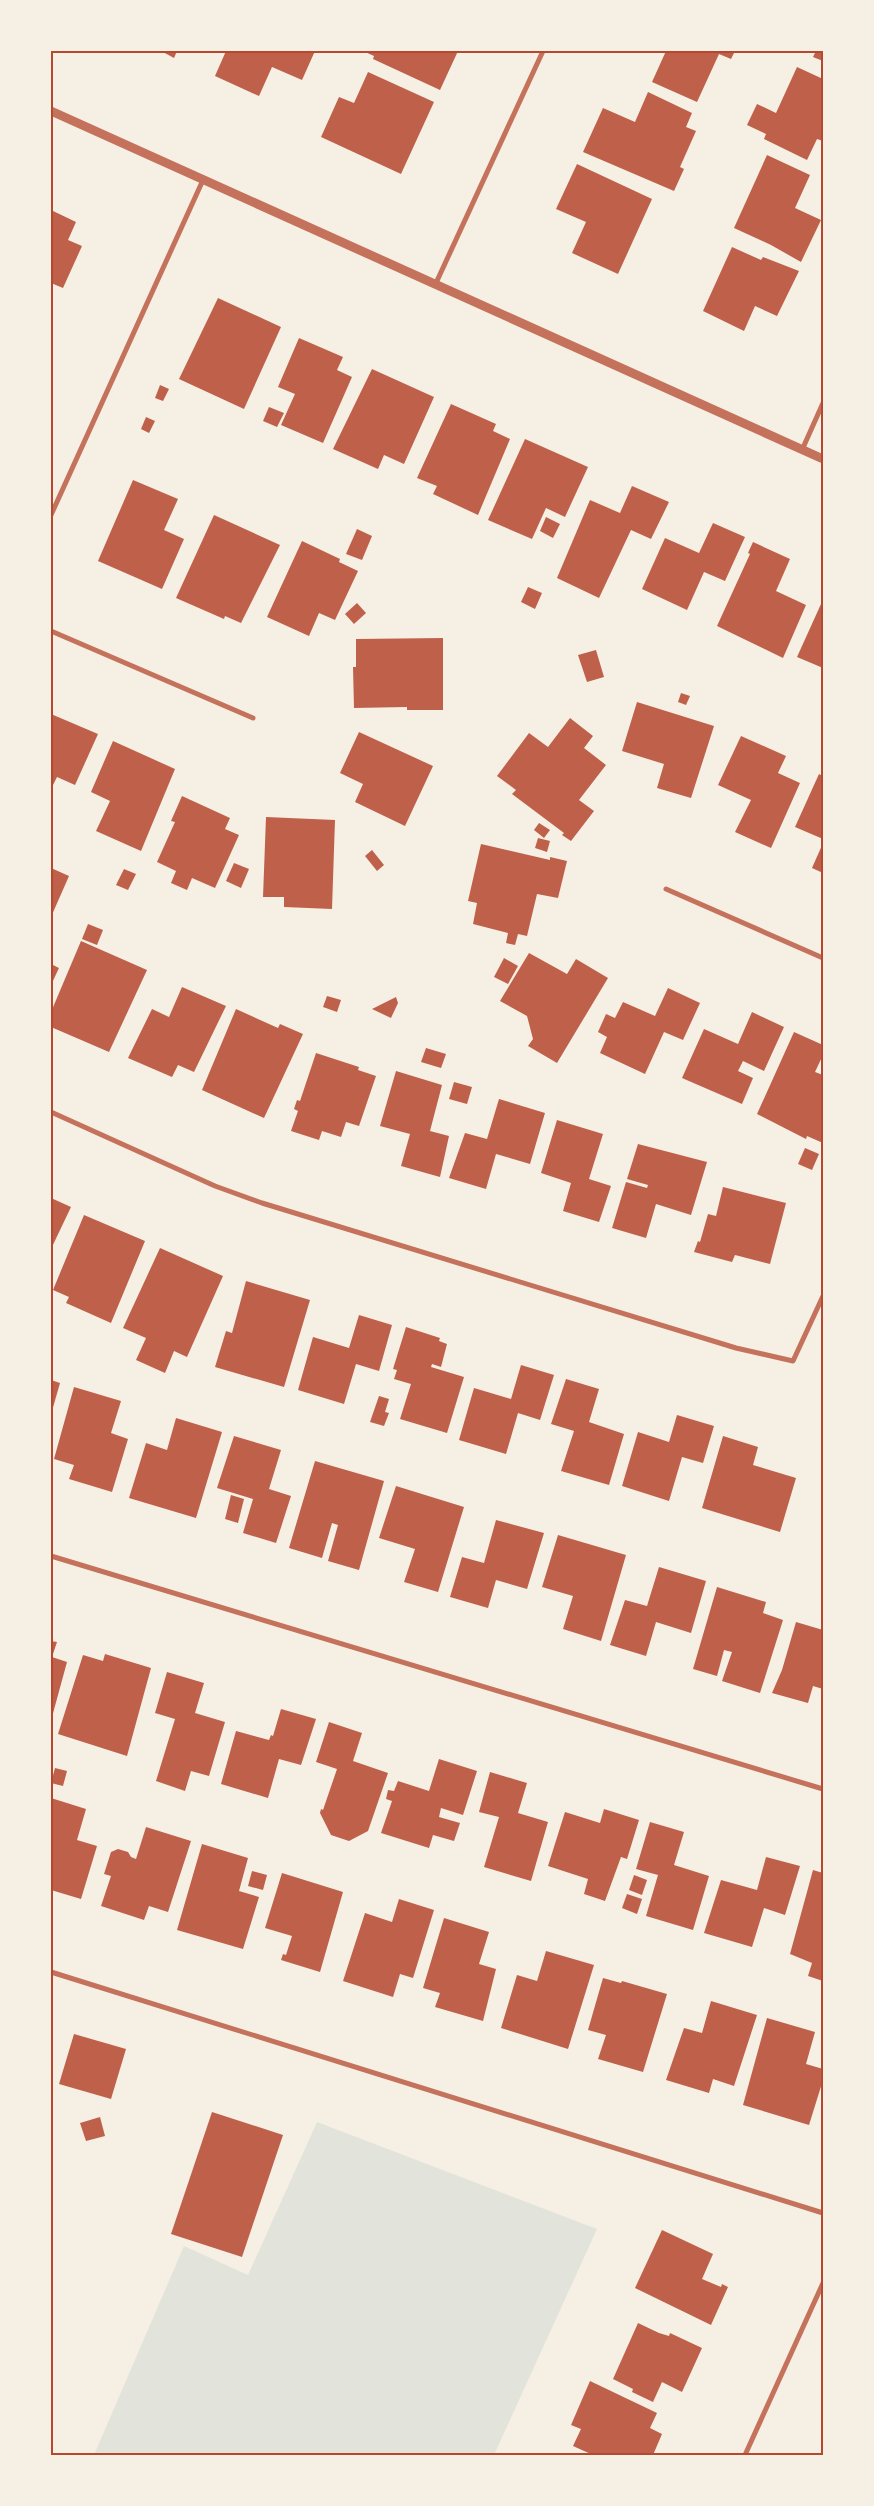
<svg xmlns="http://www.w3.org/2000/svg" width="874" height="2506" font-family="Lora,serif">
<rect width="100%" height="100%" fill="#f6efe4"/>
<polygon fill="#e2e4dc" points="317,2122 597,2229 494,2455 94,2455 184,2246 248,2275"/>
<g fill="#bf614a">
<polygon points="161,51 177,51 174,58"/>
<polygon points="226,51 315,51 302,80 272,67 259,96 215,76"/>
<polygon points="363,51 458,51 440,90 373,59 374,56"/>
<polygon points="666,51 735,51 731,59 719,54 697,102 652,82"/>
<polygon points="816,51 823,51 823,61 813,57"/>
<polygon points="797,67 823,79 823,141 817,139 807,160 764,139 766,134 747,125 757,104 776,113"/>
<polygon points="368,72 434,102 401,174 321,137 339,97 354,103"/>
<polygon points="648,92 692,113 686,127 696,131 680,167 684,169 674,191 583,152 603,108 635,122"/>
<polygon points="767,155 810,175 795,208 821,220 801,262 771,245 734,228"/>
<polygon points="577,164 652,199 618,274 572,253 586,222 556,209"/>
<polygon points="51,210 76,222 68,240 82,246 63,288 51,283"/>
<polygon points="732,247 761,260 763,257 799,271 777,316 755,306 744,331 703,311"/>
<polygon points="218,298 281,327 244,409 179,379"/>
<polygon points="299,338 343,357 337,370 352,377 323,443 281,425 295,394 278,387"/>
<polygon points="372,369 434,397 404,464 384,455 378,469 333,449"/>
<polygon points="160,385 169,389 163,401 155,398"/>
<polygon points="451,404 496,424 493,431 510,439 478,515 433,494 437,486 417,478"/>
<polygon points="269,407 284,413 277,427 263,421"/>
<polygon points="146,417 155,421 149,433 141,429"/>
<polygon points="525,439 588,467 565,517 546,508 532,539 488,520"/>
<polygon points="133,480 178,499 164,530 184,539 162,589 98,561"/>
<polygon points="632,486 669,502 651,539 631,530 599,598 557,578 590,500 620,513"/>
<polygon points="214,515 280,545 241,623 225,616 224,619 176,598"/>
<polygon points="546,517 560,524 553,538 540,531"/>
<polygon points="713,523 745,537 725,581 704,572 687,610 642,589 665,538 699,553"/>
<polygon points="357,529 372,536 362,560 346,554"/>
<polygon points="302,541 340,559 339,562 358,571 335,620 319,613 309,636 267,617"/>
<polygon points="753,542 790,559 776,591 806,605 783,658 717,626 750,554 748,553"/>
<polygon points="528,587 542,593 535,609 521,602"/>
<polygon points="357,603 366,613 354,624 345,614"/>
<polygon points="821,604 823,605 823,668 797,657"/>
<polygon points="443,638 443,710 407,710 407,707 354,708 353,667 356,667 356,639"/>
<polygon points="596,650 604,677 587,682 578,655"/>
<polygon points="681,693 690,696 686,705 678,702"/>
<polygon points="637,702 714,726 691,798 657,788 664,764 622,751"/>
<polygon points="51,714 98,734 75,785 57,777 51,789"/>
<polygon points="570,718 593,736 584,748 606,765 579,800 594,811 571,841 562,835 564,833 512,794 516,790 497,776 529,733 548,747"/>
<polygon points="359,732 433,766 405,826 355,802 363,784 340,773"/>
<polygon points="741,736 786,756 778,773 800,783 771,848 735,832 751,800 718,785"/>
<polygon points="113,741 175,769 141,851 96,831 110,801 91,792"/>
<polygon points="819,774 823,776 823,839 795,827"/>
<polygon points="182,796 230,818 225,829 239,835 215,888 192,878 187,890 171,883 176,871 157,862 175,822 171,821"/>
<polygon points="266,817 335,820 332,909 284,907 284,897 263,897"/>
<polygon points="539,823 550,830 544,838 534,830"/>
<polygon points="538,838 550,841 547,852 535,848"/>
<polygon points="823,843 823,873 812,868"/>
<polygon points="481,844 550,860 550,857 567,861 558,898 537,894 527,936 518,934 515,945 506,943 508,933 473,924 477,903 468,901"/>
<polygon points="372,850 384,865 377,871 365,856"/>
<polygon points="234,863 249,869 241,888 226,881"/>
<polygon points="51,868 69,876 51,917"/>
<polygon points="124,869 136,874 128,890 116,885"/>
<polygon points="88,924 103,930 97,945 82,939"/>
<polygon points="81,941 147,970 109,1052 51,1027 51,1012"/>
<polygon points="529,953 567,974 576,959 608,978 557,1063 528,1046 533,1039 527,1016 500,1001"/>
<polygon points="504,958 518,966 508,984 494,977"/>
<polygon points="51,964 59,968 51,985"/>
<polygon points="182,987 226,1006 194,1072 178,1065 172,1077 128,1058 152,1009 169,1017"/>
<polygon points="668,988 700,1003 683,1040 664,1032 645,1074 600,1053 607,1037 598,1032 606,1014 615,1018 623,1002 655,1016"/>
<polygon points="327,996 341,1000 337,1012 323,1007"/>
<polygon points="396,997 398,1003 391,1018 372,1009"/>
<polygon points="236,1009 278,1028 280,1024 303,1034 264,1118 202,1090"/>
<polygon points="752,1012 784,1027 764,1071 743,1061 738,1071 753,1078 742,1104 682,1078 704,1029 738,1044"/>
<polygon points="794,1032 823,1045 823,1055 815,1072 823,1075 823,1143 807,1136 806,1139 757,1114"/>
<polygon points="426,1048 446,1054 441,1068 421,1062"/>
<polygon points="316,1053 359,1067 358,1070 376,1076 359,1126 346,1122 341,1137 322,1131 319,1140 291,1131 298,1111 294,1109 297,1100 300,1101"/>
<polygon points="396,1071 442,1085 430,1131 449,1136 440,1177 401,1166 410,1134 380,1126"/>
<polygon points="454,1082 472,1087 467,1104 449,1099"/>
<polygon points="499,1099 545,1113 530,1164 496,1154 486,1189 449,1178 465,1133 487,1139"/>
<polygon points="557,1120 603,1134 589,1179 611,1186 599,1222 563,1211 571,1183 541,1173"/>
<polygon points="638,1144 707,1162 691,1215 656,1204 646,1238 612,1228 626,1182 647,1188 648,1185 627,1179"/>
<polygon points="805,1148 819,1154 812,1170 798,1164"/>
<polygon points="723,1187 786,1203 770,1264 735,1255 732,1262 694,1252 698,1241 700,1242 708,1214 716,1216"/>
<polygon points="51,1198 71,1207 51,1249"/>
<polygon points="84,1215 145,1241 111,1323 66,1303 69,1297 53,1290"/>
<polygon points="160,1248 223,1276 187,1357 174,1351 165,1373 136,1360 146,1338 123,1328"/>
<polygon points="246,1281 310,1300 284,1387 215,1367 226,1331 232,1333"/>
<polygon points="359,1315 392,1325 379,1371 356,1364 344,1404 298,1390 313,1337 349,1348"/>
<polygon points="406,1327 440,1338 439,1341 447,1344 441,1367 432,1364 431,1367 464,1377 447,1433 400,1419 411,1384 394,1379 397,1370 393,1369"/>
<polygon points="521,1365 554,1375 540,1420 518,1413 506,1454 459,1440 474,1388 511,1399"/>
<polygon points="566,1379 599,1389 589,1422 624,1434 609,1485 561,1471 574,1431 551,1424"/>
<polygon points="51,1380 60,1383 52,1411 51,1411"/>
<polygon points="74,1387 121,1401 111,1433 128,1439 112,1492 69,1479 74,1465 54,1459"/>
<polygon points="379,1396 389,1399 385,1412 389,1413 384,1426 370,1422"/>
<polygon points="677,1415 714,1426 703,1463 682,1457 669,1501 622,1486 638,1432 669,1442"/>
<polygon points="176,1418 222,1432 196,1518 129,1498 146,1443 167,1450"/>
<polygon points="234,1436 281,1450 269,1489 291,1496 276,1543 243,1533 253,1499 217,1488"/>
<polygon points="723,1436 758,1447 753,1465 796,1478 780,1532 702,1508"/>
<polygon points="315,1461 384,1481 359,1570 328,1561 338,1525 332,1523 322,1558 289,1548"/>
<polygon points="396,1486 464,1507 438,1592 404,1582 415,1549 379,1538"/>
<polygon points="231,1495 244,1499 238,1523 225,1519"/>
<polygon points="496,1520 544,1533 527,1589 496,1580 488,1608 450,1597 462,1557 484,1563"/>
<polygon points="558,1535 626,1555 601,1641 563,1629 573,1596 542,1587"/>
<polygon points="659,1567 706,1581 691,1633 656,1622 646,1656 610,1645 625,1600 647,1606"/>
<polygon points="717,1587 766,1602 763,1613 783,1620 760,1693 722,1681 732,1652 724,1650 717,1676 693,1669"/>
<polygon points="796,1622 823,1630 823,1689 813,1686 808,1703 772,1693 782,1670"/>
<polygon points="51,1641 57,1642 52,1657 67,1662 52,1717"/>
<polygon points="105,1654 151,1668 127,1756 58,1734 83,1655 103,1661"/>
<polygon points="167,1672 204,1683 195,1713 225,1722 209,1776 191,1771 185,1791 156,1781 175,1719 155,1713"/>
<polygon points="281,1709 316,1719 301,1765 279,1759 268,1798 221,1784 236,1731 269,1740 271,1735 273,1736"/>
<polygon points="329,1722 362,1733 353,1761 388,1773 368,1831 349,1841 331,1835 320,1813 321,1809 323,1810 337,1769 316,1762"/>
<polygon points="439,1759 477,1771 463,1815 441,1808 439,1817 460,1823 454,1841 433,1835 429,1848 381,1833 392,1801 386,1799 388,1790 394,1791 398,1781 429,1791"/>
<polygon points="55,1768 67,1771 63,1786 51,1783"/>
<polygon points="490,1772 527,1783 518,1813 548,1822 531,1881 484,1867 499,1817 479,1812"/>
<polygon points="51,1798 86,1809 77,1840 97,1846 81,1899 51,1890"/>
<polygon points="604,1809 639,1820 627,1859 621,1857 605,1901 584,1894 588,1879 548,1866 565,1812 600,1823"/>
<polygon points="650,1822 684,1832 674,1865 709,1876 693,1930 646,1916 658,1875 636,1869"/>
<polygon points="146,1827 191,1841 168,1912 149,1906 144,1920 101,1906 111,1876 104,1874 111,1852 118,1849 128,1852 131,1857 136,1859"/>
<polygon points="202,1844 248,1858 239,1891 259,1897 243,1949 177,1930"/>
<polygon points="766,1857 800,1866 785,1915 764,1908 752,1947 704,1933 721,1880 757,1890"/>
<polygon points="813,1870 823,1873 823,1981 808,1976 812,1963 790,1954"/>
<polygon points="252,1871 267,1875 263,1890 248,1886"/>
<polygon points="282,1873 343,1892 320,1972 281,1960 283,1954 286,1955 292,1936 265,1928"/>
<polygon points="634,1875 647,1880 642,1895 629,1890"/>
<polygon points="627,1894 642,1899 637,1914 622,1908"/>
<polygon points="399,1899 434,1910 413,1978 400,1974 393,1997 343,1981 365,1913 392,1922"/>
<polygon points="444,1918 489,1932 479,1964 496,1969 483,2021 435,2007 440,1993 423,1988"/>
<polygon points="546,1951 594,1965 568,2049 501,2028 517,1975 537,1981"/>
<polygon points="603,1978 621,1983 622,1981 667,1994 643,2072 598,2059 606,2035 588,2030"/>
<polygon points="711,2001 757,2015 734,2086 713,2079 709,2093 666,2080 684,2028 702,2033"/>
<polygon points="767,2018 815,2032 806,2064 823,2069 823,2080 809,2125 743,2105"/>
<polygon points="74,2034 126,2049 111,2099 59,2084"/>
<polygon points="212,2112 283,2135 242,2257 171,2234"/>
<polygon points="100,2117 105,2136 86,2141 80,2123"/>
<polygon points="662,2230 713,2254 702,2279 721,2287 722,2284 728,2287 711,2325 635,2288"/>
<polygon points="638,2323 659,2333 669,2336 670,2333 702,2348 682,2392 662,2382 653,2402 632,2392 633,2389 613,2379"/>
<polygon points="590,2381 657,2413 650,2428 662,2434 653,2455 593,2455 573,2446 581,2429 571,2425"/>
</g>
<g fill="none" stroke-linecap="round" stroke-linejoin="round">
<g stroke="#c5725c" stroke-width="5">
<polyline points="436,283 543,51"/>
<polyline points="802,450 823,403"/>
<polyline points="51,515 203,180"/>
<polyline points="51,631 253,718"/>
<polyline points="666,889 823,958"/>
<polyline points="51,1112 215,1186 262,1203 736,1348 793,1361 823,1296"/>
<polyline points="51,1556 823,1789"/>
<polyline points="51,1972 823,2213"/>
<polyline points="745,2455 823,2283"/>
</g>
<polyline stroke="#c5725c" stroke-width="9" points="51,111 823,459"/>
</g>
<rect width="874" height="2506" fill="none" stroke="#f6efe4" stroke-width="105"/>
<rect x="52" y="52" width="770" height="2402" fill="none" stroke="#b5482f" stroke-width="2"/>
</svg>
